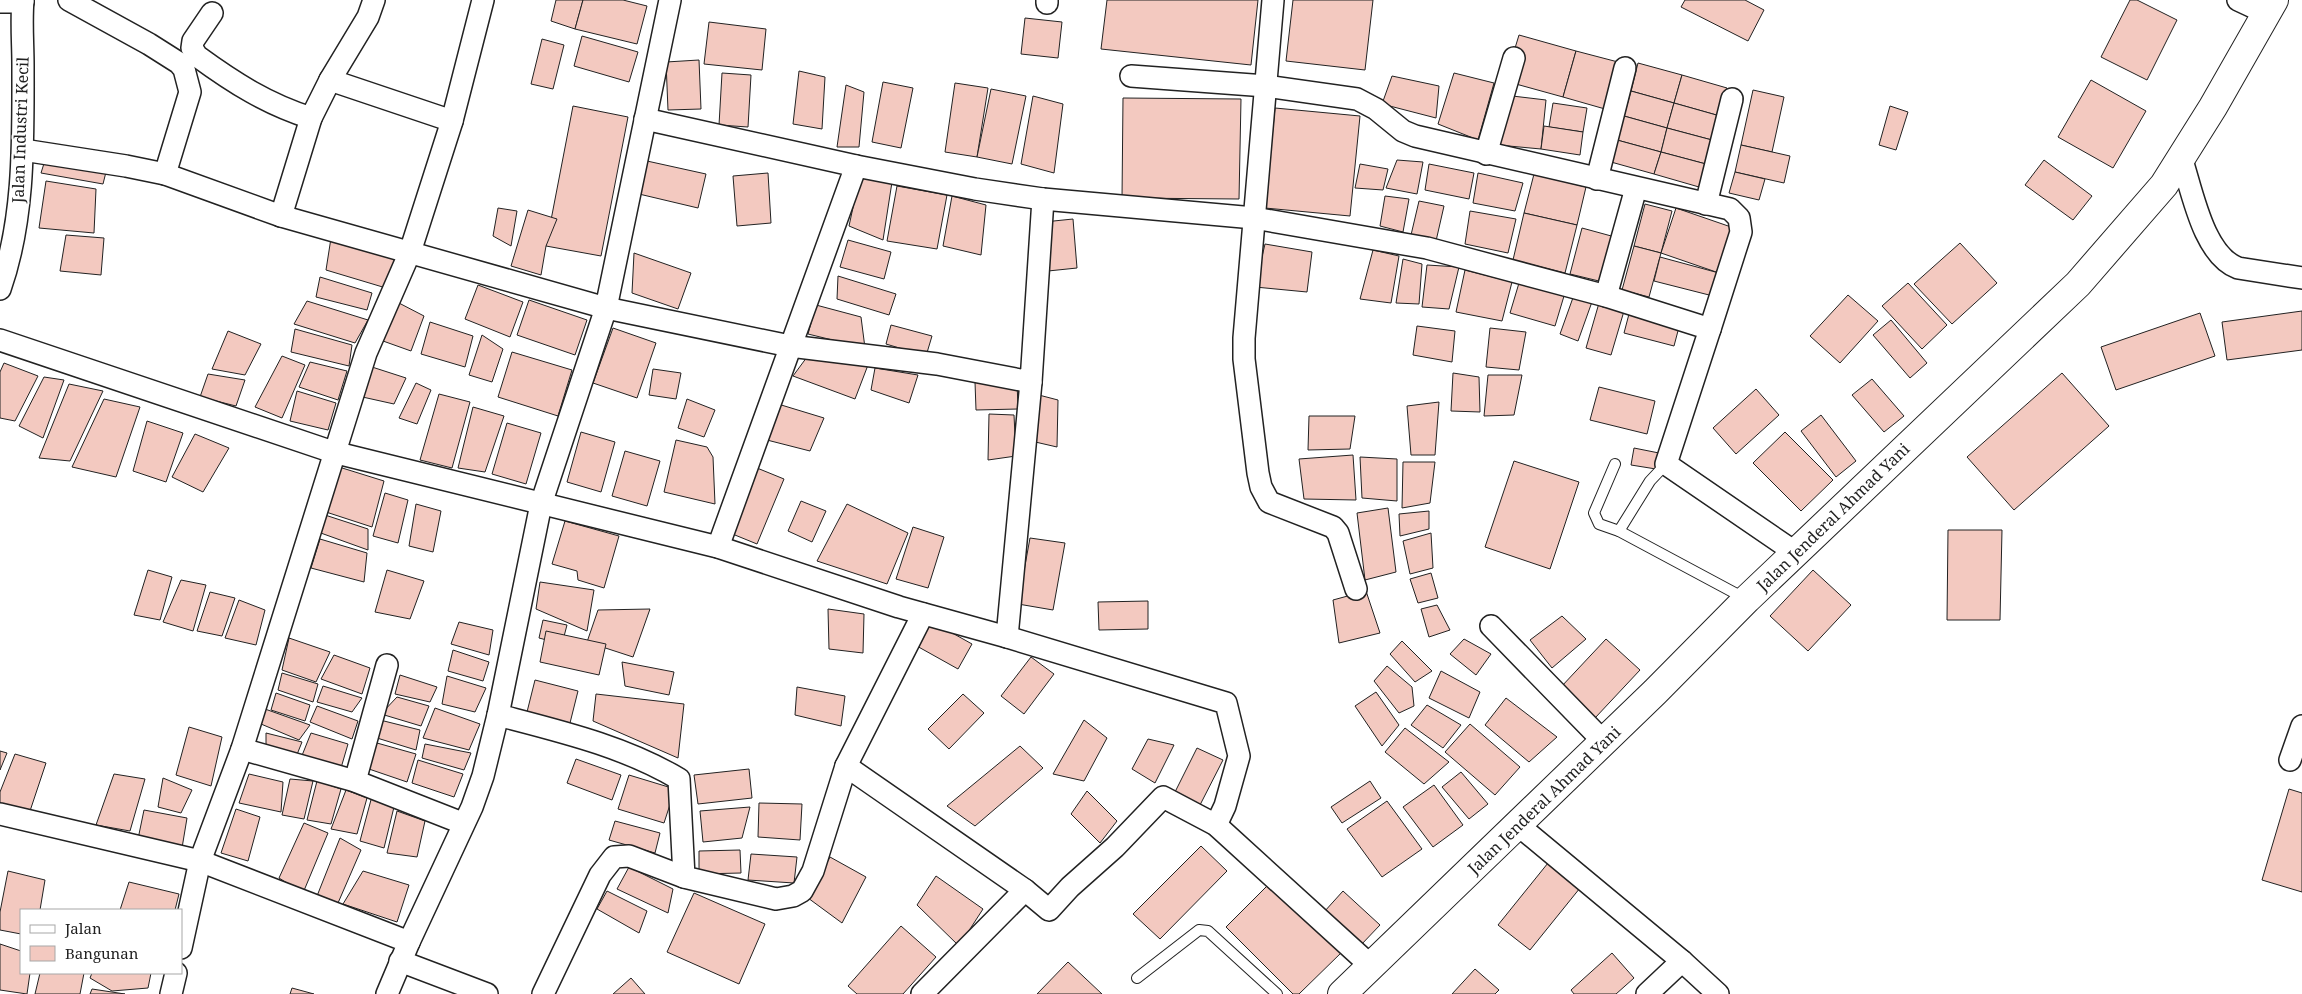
<svg xmlns="http://www.w3.org/2000/svg" width="2302" height="994" font-family="'Noto Serif',serif">
<rect width="100%" height="100%" fill="#fff"/>
<g fill="#f3c9c0" stroke="#222">
<polygon points="556,0 583,0 575,29 551,21"/>
<polygon points="583,0 623,0 647,6 637,44 575,29"/>
<polygon points="1107,0 1258,0 1251,65 1101,49"/>
<polygon points="1293,0 1373,0 1365,70 1286,61"/>
<polygon points="1685,0 1745,0 1764,10 1748,41 1681,7"/>
<polygon points="2130,0 2137,0 2177,20 2147,80 2101,57"/>
<polygon points="1025,18 1062,22 1058,58 1021,54"/>
<polygon points="709,22 766,29 762,70 704,64"/>
<polygon points="1519,35 1576,51 1563,97 1505,81"/>
<polygon points="582,36 638,52 629,82 574,66"/>
<polygon points="542,39 564,45 553,89 531,84"/>
<polygon points="1576,51 1618,62 1605,109 1563,97"/>
<polygon points="699,60 701,109 668,110 666,62"/>
<polygon points="1638,63 1682,75 1674,103 1631,91"/>
<polygon points="799,71 825,77 822,129 793,124"/>
<polygon points="722,73 751,75 748,127 719,125"/>
<polygon points="1454,73 1494,83 1478,140 1438,124"/>
<polygon points="1682,75 1727,88 1720,116 1674,103"/>
<polygon points="1392,76 1439,86 1436,118 1382,104"/>
<polygon points="2091,80 2146,111 2113,168 2058,137"/>
<polygon points="883,82 913,88 901,148 872,142"/>
<polygon points="955,83 988,88 977,157 945,152"/>
<polygon points="846,85 864,92 859,147 837,147"/>
<polygon points="991,89 1026,96 1012,164 977,157"/>
<polygon points="1753,90 1784,97 1772,152 1741,145"/>
<polygon points="1631,91 1674,103 1667,128 1624,116"/>
<polygon points="1504,95 1546,100 1541,149 1498,145"/>
<polygon points="1033,96 1063,104 1054,173 1021,164"/>
<polygon points="1123,98 1241,99 1239,199 1122,198"/>
<polygon points="1553,103 1587,108 1583,132 1549,127"/>
<polygon points="1674,103 1720,116 1712,140 1667,128"/>
<polygon points="573,106 628,117 601,256 546,246"/>
<polygon points="1890,106 1908,112 1896,150 1879,145"/>
<polygon points="1275,108 1360,116 1350,216 1265,208"/>
<polygon points="1624,116 1667,128 1661,152 1617,140"/>
<polygon points="1544,126 1583,132 1580,155 1541,149"/>
<polygon points="1667,128 1712,140 1706,164 1661,152"/>
<polygon points="1617,140 1661,152 1654,174 1611,162"/>
<polygon points="1741,145 1790,156 1784,183 1735,172"/>
<polygon points="1661,152 1706,164 1699,187 1654,174"/>
<polygon points="46,157 107,168 103,184 41,173"/>
<polygon points="1397,160 1423,162 1417,194 1386,188"/>
<polygon points="2044,160 2092,196 2073,220 2025,185"/>
<polygon points="647,161 706,174 698,208 639,194"/>
<polygon points="1360,164 1388,169 1383,190 1355,188"/>
<polygon points="1429,164 1474,173 1469,199 1425,190"/>
<polygon points="1735,172 1765,179 1759,200 1729,193"/>
<polygon points="768,173 771,223 737,226 733,176"/>
<polygon points="1478,173 1523,183 1515,211 1473,203"/>
<polygon points="1534,174 1586,187 1577,225 1524,213"/>
<polygon points="860,175 892,182 883,240 849,226"/>
<polygon points="46,181 96,189 94,233 39,228"/>
<polygon points="897,186 947,195 937,249 887,241"/>
<polygon points="952,196 986,205 981,255 943,246"/>
<polygon points="1385,196 1409,199 1403,232 1380,226"/>
<polygon points="1419,201 1444,206 1436,241 1411,235"/>
<polygon points="1645,204 1672,211 1661,253 1634,246"/>
<polygon points="498,208 517,211 511,246 493,236"/>
<polygon points="1676,208 1734,228 1719,273 1661,253"/>
<polygon points="528,210 557,219 546,246 541,275 511,266"/>
<polygon points="1470,211 1516,219 1508,253 1465,244"/>
<polygon points="1524,213 1577,225 1565,273 1513,260"/>
<polygon points="1073,219 1077,268 1048,271 1044,222"/>
<polygon points="1582,228 1615,237 1603,282 1570,274"/>
<polygon points="66,235 104,238 101,275 60,271"/>
<polygon points="331,238 395,258 386,288 326,270"/>
<polygon points="848,240 891,252 884,279 840,267"/>
<polygon points="1960,243 1997,283 1952,324 1914,284"/>
<polygon points="1265,244 1312,252 1307,292 1255,287"/>
<polygon points="1634,246 1661,253 1649,297 1622,290"/>
<polygon points="1373,250 1399,256 1391,303 1360,299"/>
<polygon points="634,253 691,273 678,309 632,293"/>
<polygon points="1660,257 1719,273 1713,296 1654,281"/>
<polygon points="1403,259 1422,264 1419,304 1396,303"/>
<polygon points="1427,265 1459,267 1449,309 1422,307"/>
<polygon points="1465,270 1512,282 1502,321 1456,312"/>
<polygon points="838,276 896,294 889,315 837,299"/>
<polygon points="320,277 372,293 367,310 316,297"/>
<polygon points="1519,283 1564,296 1555,326 1510,313"/>
<polygon points="1908,283 1947,325 1922,349 1882,306"/>
<polygon points="478,285 523,302 510,337 465,319"/>
<polygon points="1575,292 1593,299 1578,341 1560,334"/>
<polygon points="1848,295 1878,321 1840,363 1810,336"/>
<polygon points="529,300 587,320 575,355 517,335"/>
<polygon points="307,301 368,320 355,343 294,324"/>
<polygon points="397,302 424,316 411,351 383,341"/>
<polygon points="1599,303 1624,311 1611,355 1586,348"/>
<polygon points="816,305 861,317 865,348 808,334"/>
<polygon points="2302,311 2302,350 2227,360 2222,322"/>
<polygon points="2200,313 2215,356 2116,390 2101,347"/>
<polygon points="1629,314 1679,327 1674,346 1624,333"/>
<polygon points="1891,320 1927,363 1910,378 1873,335"/>
<polygon points="430,322 473,336 465,367 421,354"/>
<polygon points="891,325 932,336 926,356 886,344"/>
<polygon points="1417,326 1455,331 1452,362 1413,355"/>
<polygon points="613,328 656,343 637,398 593,383"/>
<polygon points="1490,328 1526,332 1519,370 1486,367"/>
<polygon points="295,329 352,345 349,366 291,352"/>
<polygon points="228,331 261,344 245,375 212,369"/>
<polygon points="482,335 503,349 492,382 469,375"/>
<polygon points="512,352 572,370 558,416 498,397"/>
<polygon points="282,356 305,365 282,418 255,407"/>
<polygon points="807,357 868,365 855,399 793,376"/>
<polygon points="310,362 347,371 338,400 299,387"/>
<polygon points="4,363 38,376 15,421 0,418 0,372"/>
<polygon points="372,367 406,378 394,404 358,396"/>
<polygon points="875,368 918,375 909,403 871,390"/>
<polygon points="653,369 681,373 676,399 649,395"/>
<polygon points="1453,373 1479,377 1480,412 1451,411"/>
<polygon points="2062,373 2109,426 2014,510 1967,457"/>
<polygon points="208,374 245,380 236,406 200,397"/>
<polygon points="1488,375 1522,375 1514,415 1484,416"/>
<polygon points="44,377 64,380 43,438 19,426"/>
<polygon points="1872,379 1904,416 1884,432 1852,395"/>
<polygon points="1017,381 1018,409 976,410 975,382"/>
<polygon points="416,383 431,390 417,424 399,418"/>
<polygon points="69,384 103,391 70,461 39,458"/>
<polygon points="1599,387 1655,401 1647,434 1590,420"/>
<polygon points="1756,389 1779,415 1736,454 1713,428"/>
<polygon points="297,391 336,403 328,430 290,421"/>
<polygon points="439,394 470,402 452,468 420,460"/>
<polygon points="1035,394 1058,400 1057,447 1031,441"/>
<polygon points="104,399 140,407 116,477 72,467"/>
<polygon points="687,399 715,410 704,437 678,428"/>
<polygon points="1439,402 1435,455 1411,455 1407,406"/>
<polygon points="778,404 824,418 810,451 763,439"/>
<polygon points="473,407 504,416 485,472 458,468"/>
<polygon points="989,414 1014,415 1016,456 988,460"/>
<polygon points="1821,415 1856,461 1836,477 1801,431"/>
<polygon points="1309,416 1355,416 1350,449 1308,450"/>
<polygon points="147,421 183,433 166,482 133,471"/>
<polygon points="507,423 541,433 526,484 492,474"/>
<polygon points="581,432 615,442 601,492 567,482"/>
<polygon points="1785,432 1833,480 1801,511 1753,463"/>
<polygon points="195,434 229,448 203,492 172,477"/>
<polygon points="676,440 707,447 713,457 715,504 664,492"/>
<polygon points="1634,448 1659,453 1656,469 1631,465"/>
<polygon points="625,451 660,461 647,506 612,496"/>
<polygon points="1353,455 1356,500 1304,499 1299,459"/>
<polygon points="1360,457 1397,459 1397,501 1362,498"/>
<polygon points="1514,461 1579,482 1550,569 1485,547"/>
<polygon points="1403,462 1435,462 1430,503 1402,508"/>
<polygon points="339,467 384,481 372,527 326,512"/>
<polygon points="757,468 784,479 757,544 730,533"/>
<polygon points="385,493 408,500 398,543 373,536"/>
<polygon points="801,501 826,511 812,542 788,531"/>
<polygon points="416,504 441,511 433,552 409,546"/>
<polygon points="847,504 908,533 887,584 817,561"/>
<polygon points="1388,508 1396,572 1365,580 1357,513"/>
<polygon points="1429,511 1429,529 1400,536 1399,514"/>
<polygon points="325,515 368,529 368,550 318,532"/>
<polygon points="565,521 619,536 604,588 578,580 577,571 552,564"/>
<polygon points="913,527 944,537 928,588 896,579"/>
<polygon points="1948,530 2002,530 2000,620 1947,620"/>
<polygon points="1431,533 1433,568 1410,574 1403,541"/>
<polygon points="1030,538 1065,543 1053,610 1018,604"/>
<polygon points="320,539 367,553 364,582 311,568"/>
<polygon points="148,570 172,577 160,620 134,615"/>
<polygon points="387,570 424,581 410,619 375,612"/>
<polygon points="1813,570 1851,605 1808,651 1770,616"/>
<polygon points="1431,573 1438,598 1418,603 1410,579"/>
<polygon points="181,580 206,585 193,631 163,622"/>
<polygon points="540,582 594,590 587,631 536,609"/>
<polygon points="1366,591 1380,633 1339,643 1333,600"/>
<polygon points="210,592 235,598 222,636 197,631"/>
<polygon points="239,600 265,610 256,645 225,638"/>
<polygon points="1148,601 1148,629 1099,630 1098,602"/>
<polygon points="1437,605 1450,630 1429,637 1421,609"/>
<polygon points="650,609 633,657 587,642 598,610"/>
<polygon points="828,609 864,614 863,653 829,649"/>
<polygon points="1562,616 1586,639 1552,668 1530,640"/>
<polygon points="543,620 567,625 562,644 539,638"/>
<polygon points="929,620 972,644 958,669 915,645"/>
<polygon points="459,622 493,630 489,655 451,644"/>
<polygon points="546,631 606,644 599,675 540,662"/>
<polygon points="289,638 330,652 316,682 282,670"/>
<polygon points="1464,639 1491,654 1476,675 1450,654"/>
<polygon points="1606,639 1640,670 1595,718 1561,687"/>
<polygon points="1402,641 1432,671 1415,682 1390,654"/>
<polygon points="453,650 489,662 483,681 448,671"/>
<polygon points="334,655 370,668 362,694 321,679"/>
<polygon points="1031,657 1054,674 1024,714 1001,696"/>
<polygon points="622,662 674,672 669,695 625,686"/>
<polygon points="1387,666 1412,687 1414,706 1399,713 1374,681"/>
<polygon points="1441,671 1480,692 1469,718 1429,698"/>
<polygon points="282,673 318,684 313,702 278,690"/>
<polygon points="400,675 437,687 430,702 395,694"/>
<polygon points="447,676 486,688 475,712 442,704"/>
<polygon points="535,680 578,691 570,723 527,712"/>
<polygon points="323,686 362,698 352,712 317,702"/>
<polygon points="797,687 845,696 841,726 795,715"/>
<polygon points="1376,692 1399,725 1382,746 1355,706"/>
<polygon points="276,693 310,705 305,721 271,710"/>
<polygon points="596,694 684,704 678,758 593,721"/>
<polygon points="963,694 984,713 949,749 928,729"/>
<polygon points="397,697 429,706 421,726 381,714"/>
<polygon points="1506,698 1557,737 1529,762 1485,725"/>
<polygon points="1427,705 1461,725 1443,748 1411,725"/>
<polygon points="317,706 358,721 352,739 310,722"/>
<polygon points="435,708 480,724 469,750 423,738"/>
<polygon points="265,709 310,725 299,740 261,724"/>
<polygon points="380,720 420,730 416,750 377,738"/>
<polygon points="1084,720 1107,738 1084,781 1053,774"/>
<polygon points="1470,724 1520,767 1495,795 1445,752"/>
<polygon points="189,727 222,737 211,786 176,775"/>
<polygon points="1405,728 1449,762 1424,784 1385,752"/>
<polygon points="266,733 302,742 296,757 266,749"/>
<polygon points="311,733 348,744 341,768 301,758"/>
<polygon points="1148,739 1174,745 1155,783 1132,769"/>
<polygon points="377,743 416,754 407,782 366,768"/>
<polygon points="425,744 471,753 464,770 422,758"/>
<polygon points="1020,746 1043,768 975,826 947,806"/>
<polygon points="1197,748 1223,760 1200,805 1175,792"/>
<polygon points="0,751 7,753 0,770"/>
<polygon points="15,754 46,763 30,811 0,806 0,792"/>
<polygon points="576,759 621,775 612,800 567,783"/>
<polygon points="418,760 463,774 454,797 412,783"/>
<polygon points="749,769 752,798 698,804 694,775"/>
<polygon points="1461,772 1488,804 1469,819 1442,787"/>
<polygon points="114,774 145,779 130,831 96,825"/>
<polygon points="249,774 283,782 281,812 239,803"/>
<polygon points="629,775 675,789 664,823 618,809"/>
<polygon points="163,778 192,790 181,813 158,807"/>
<polygon points="290,779 313,781 304,819 282,815"/>
<polygon points="317,781 341,789 331,824 307,820"/>
<polygon points="1370,781 1381,798 1342,823 1331,807"/>
<polygon points="1434,785 1463,825 1433,847 1403,807"/>
<polygon points="2289,789 2302,793 2302,892 2262,880"/>
<polygon points="346,790 367,798 357,834 331,829"/>
<polygon points="1087,791 1117,821 1100,843 1071,814"/>
<polygon points="372,796 394,807 384,848 360,841"/>
<polygon points="1387,801 1422,849 1382,877 1347,829"/>
<polygon points="759,803 802,804 800,840 758,837"/>
<polygon points="750,807 742,838 703,842 700,811"/>
<polygon points="236,809 260,817 248,861 221,853"/>
<polygon points="144,810 187,818 182,848 138,839"/>
<polygon points="397,811 425,821 417,857 387,853"/>
<polygon points="615,821 660,833 655,853 609,840"/>
<polygon points="304,823 328,833 303,893 279,878"/>
<polygon points="340,838 361,850 338,903 317,896"/>
<polygon points="1201,846 1227,871 1160,939 1133,914"/>
<polygon points="740,850 741,873 699,874 699,851"/>
<polygon points="751,854 797,857 794,883 748,880"/>
<polygon points="830,857 866,877 842,923 808,898"/>
<polygon points="1548,863 1580,888 1530,950 1498,925"/>
<polygon points="629,867 673,889 668,913 617,889"/>
<polygon points="8,871 45,880 40,910 21,910 21,934 0,930 0,912"/>
<polygon points="363,871 409,885 397,922 343,904"/>
<polygon points="936,876 983,909 959,946 917,905"/>
<polygon points="1273,880 1343,951 1299,994 1293,994 1226,927"/>
<polygon points="129,882 179,894 175,910 120,910"/>
<polygon points="607,891 647,911 639,933 597,909"/>
<polygon points="1343,891 1380,925 1360,946 1324,912"/>
<polygon points="694,893 765,924 739,984 667,952"/>
<polygon points="901,926 936,957 903,994 857,994 848,986"/>
<polygon points="0,944 21,951 21,973 30,973 27,994 0,990"/>
<polygon points="1612,953 1634,978 1616,994 1574,994 1571,990"/>
<polygon points="1068,962 1102,994 1037,994"/>
<polygon points="1475,969 1499,990 1495,994 1452,994"/>
<polygon points="40,973 84,973 80,994 35,994"/>
<polygon points="92,973 151,973 148,988 112,991 90,978"/>
<polygon points="631,978 645,994 613,994"/>
<polygon points="292,988 314,994 290,994"/>
<polygon points="92,989 125,994 90,994"/>
</g>
<g fill="none" stroke-linecap="round" stroke-linejoin="round">
<g stroke="#222" stroke-width="12">
<g id="lane">
<polyline points="1615,464 1594,513 1599,524 1619,531 1746,599"/>
<polyline points="1619,531 1650,481 1666,464"/>
<polyline points="1137,978 1199,930 1208,931 1277,994"/>
</g>
</g>
<g stroke="#222" stroke-width="24">
<g id="street">
<polyline points="69,0 149,44 179,63 184,69 190,92 165,174"/>
<polyline points="374,0 368,17 330,80 452,121"/>
<polyline points="1273,0 1244,338 1244,359 1258,473 1261,487 1269,502 1333,527 1338,533 1356,589"/>
<polyline points="2238,0 2253,7 2269,9"/>
<polyline points="0,2 23,2"/>
<polyline points="1047,3 1047,0"/>
<path d="M 212,13 L 193,41 L 192,48 L 197,56 C 234,83 267,104 311,118"/>
<polyline points="1131,76 1266,86 1357,99 1376,109 1403,131 1415,136 1730,209 1739,218 1741,232 1710,329"/>
<polyline points="645,119 856,166 718,547"/>
<polyline points="23,150 126,166 165,174 281,216 606,308 790,346 937,364 1031,382 1043,199"/>
<polyline points="1486,154 1514,58"/>
<path d="M 2181,157 C 2192,190 2203,255 2238,268 L 2302,278"/>
<polyline points="856,166 975,189 1043,199 1254,218 1427,248 1606,296 1710,329 1666,464 1796,553"/>
<polyline points="1597,179 1625,68"/>
<polyline points="1706,204 1732,99"/>
<polyline points="281,216 311,118 330,80"/>
<path d="M 0,289 C 25,218 23,140 23,65 C 23,44 21,21 23,0"/>
<polyline points="1606,296 1636,188"/>
<polyline points="0,340 333,452 718,547 899,607 1007,637 1226,703 1239,756 1225,806 1216,825"/>
<polyline points="1491,626 1604,742"/>
<polyline points="1007,637 1031,382"/>
<path d="M 498,715 C 559,731 624,746 679,779 L 684,877 L 776,899 L 793,896 L 802,891 L 813,871 L 846,766 L 923,614"/>
<polyline points="242,749 355,781 462,823"/>
<polyline points="2290,760 2302,726"/>
<polyline points="846,766 1025,890"/>
<polyline points="355,781 387,665"/>
<polyline points="0,814 200,861 409,942 387,994"/>
<polyline points="1518,825 1682,961 1718,994"/>
<polyline points="409,942 472,807 483,776 498,715 541,504 606,308 670,0"/>
<polyline points="181,948 200,861 242,749 366,353 410,252 452,121 483,0"/>
<polyline points="400,961 487,994"/>
<polyline points="171,994 176,973"/>
<polyline points="543,994 600,875 614,857 629,856 684,877"/>
<polyline points="922,994 1025,890 1049,910 1070,887 1115,847 1163,797 1216,825 1371,966"/>
<polyline points="1647,994 1682,961"/>
</g>
</g>
<g stroke="#222" stroke-width="30">
<polyline id="highway" points="1342,994 1655,692 1747,599 2078,284 2164,185 2213,107 2274,0"/>
</g>
<use href="#lane" stroke="#fff" stroke-width="10"/>
<use href="#street" stroke="#fff" stroke-width="21"/>
<use href="#highway" stroke="#fff" stroke-width="28"/>
</g>
<g text-anchor="middle" stroke-width="4" stroke-linejoin="round" paint-order="stroke">
<g font-size="16" fill="#222" stroke="#fff">
<text transform="translate(20 130) rotate(-88)" y="6">Jalan Industri Kecil</text>
<text transform="translate(1833 517) rotate(-44)" y="6">Jalan Jenderal Ahmad Yani</text>
<text transform="translate(1544 800) rotate(-44)" y="6">Jalan Jenderal Ahmad Yani</text>
</g>
</g>
<rect x="20" y="909" width="162" height="65" fill="#ffffff" stroke="#a7a7a7"/>
<rect x="30" y="925" width="25" height="8" fill="#ffffff" stroke="#a7a7a7"/>
<text x="65" y="934" font-size="15" fill="#222222">Jalan</text>
<rect x="30" y="946" width="25" height="15" fill="#f3c9c0" stroke="#a7a7a7"/>
<text x="65" y="959" font-size="15" fill="#222222">Bangunan</text>
</svg>
